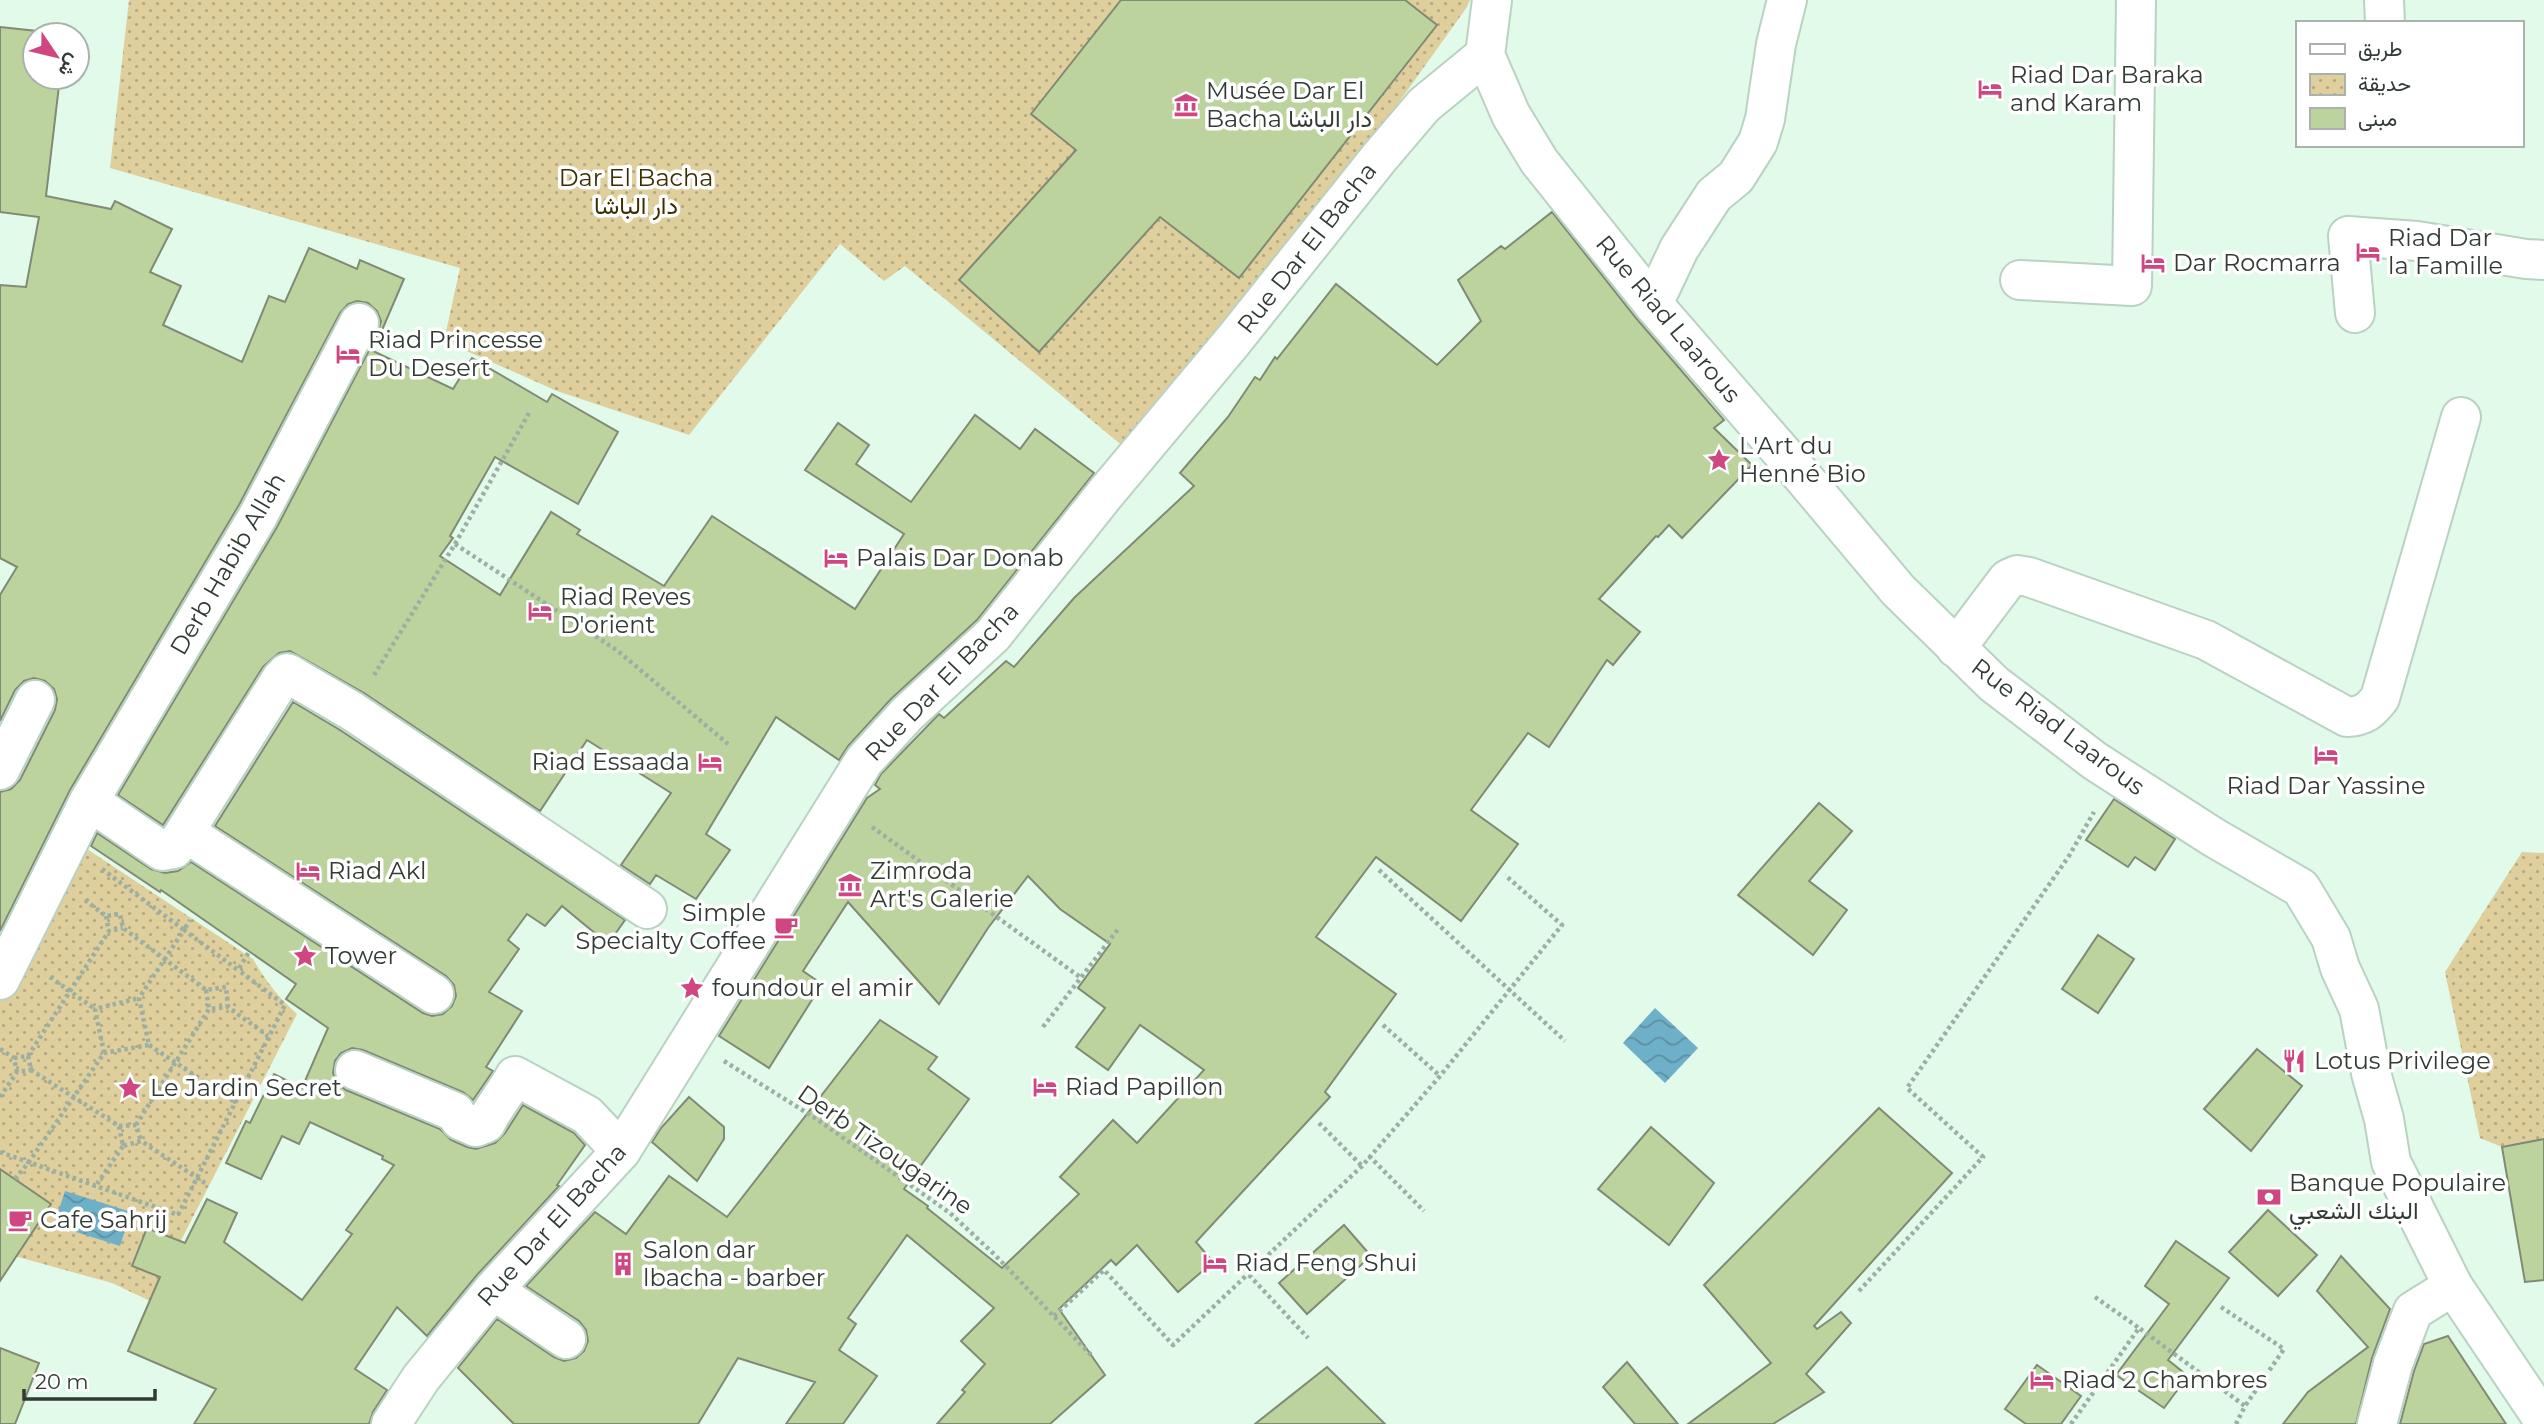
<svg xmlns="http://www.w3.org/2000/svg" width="2544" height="1424" font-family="Montserrat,Vazirmatn,sans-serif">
<defs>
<pattern id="park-dots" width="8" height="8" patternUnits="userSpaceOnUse" patternTransform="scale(1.75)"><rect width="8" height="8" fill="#decf9d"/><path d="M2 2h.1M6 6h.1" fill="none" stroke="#b5a981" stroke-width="1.8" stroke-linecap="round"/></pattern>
<pattern id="water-waves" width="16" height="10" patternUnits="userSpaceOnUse" patternTransform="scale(1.75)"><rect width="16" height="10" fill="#6eb0c7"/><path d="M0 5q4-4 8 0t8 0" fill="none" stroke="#5b90a2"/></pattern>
</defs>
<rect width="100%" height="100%" fill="#e1faea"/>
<g fill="url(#park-dots)">
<polygon points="129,0 1470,0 1467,7 1276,274 1136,457 905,266 884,281 840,244 689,435 557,391 444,341 460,268 110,168"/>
<path d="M 84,847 L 253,959 C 265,980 279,998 297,1014 L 150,1301 L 112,1283 L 0,1252 L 0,996 Z"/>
<polygon points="2522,852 2544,853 2544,1139 2502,1147 2480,1138 2445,972"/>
</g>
<g fill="url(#water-waves)">
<polygon points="1655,1008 1698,1048 1665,1083 1623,1043"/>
<polygon points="65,1191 131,1212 120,1246 54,1225"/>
</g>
<g fill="#bdd39e" stroke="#818a74" stroke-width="2">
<polygon points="1121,0 1405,0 1437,25 1239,278 1160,217 1039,352 959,280 1076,150 1031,114"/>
<polygon points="0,27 65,34 35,35 35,77 60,77 46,196 111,209 115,201 172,229 150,272 181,286 163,325 242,362 269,296 285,302 309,248 357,269 360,260 404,279 373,351 453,389 472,358 547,402 552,394 618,432 578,504 495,457 450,536 453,538 440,556 500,595 551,512 580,530 577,534 664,586 712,516 855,609 904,534 805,470 838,423 869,445 856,464 911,502 975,415 1020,449 1035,429 1094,473 977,620 891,699 848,746 839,760 776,717 706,834 730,850 696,899 656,875 650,884 621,865 671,793 587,740 540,811 364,693 290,651 279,653 263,667 163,825 118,795 277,527 378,333 381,321 377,311 368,303 357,301 348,304 340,313 239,505 70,790 0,931 0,792 11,789 20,780 55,710 57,699 54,689 45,681 34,678 24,681 15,690 0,721 0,595 17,567 0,558 0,285 26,287 39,217 0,212"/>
<polygon points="1552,212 1636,318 1724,420 1714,428 1752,465 1682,538 1669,525 1658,537 1656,536 1599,599 1640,632 1613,665 1607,660 1549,747 1528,733 1471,810 1518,844 1461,921 1376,857 1316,937 1396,994 1325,1092 1330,1097 1196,1242 1213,1262 1178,1292 1137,1245 1116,1265 1111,1260 1059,1309 1105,1375 1050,1424 937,1424 965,1392 962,1390 985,1364 961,1341 994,1308 907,1235 848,1318 856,1324 839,1350 877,1376 843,1424 786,1424 815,1382 738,1358 698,1424 514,1424 458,1368 497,1319 554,1357 564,1361 576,1358 584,1351 588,1341 586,1330 579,1321 526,1286 595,1212 626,1234 669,1176 727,1217 880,1020 937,1057 928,1069 969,1099 904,1189 928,1206 927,1208 1002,1268 1079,1194 1060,1177 1113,1120 1137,1143 1204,1070 1140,1025 1108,1070 1076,1047 1105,1008 1078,988 1110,944 1060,909 1028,876 988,928 939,1004 848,902 803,971 822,984 769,1068 719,1036 867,798 880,789 875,785 881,774 939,714 944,718 1006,661 1014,667 1074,598 1194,486 1180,473 1228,417 1255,377 1260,380 1275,357 1277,359 1336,284 1437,365 1481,321 1458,280 1501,246 1505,249"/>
<polygon points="293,702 340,730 625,920 608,944 562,906 545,926 527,914 508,940 519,949 489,992 522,1011 486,1067 493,1071 473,1100 463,1092 363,1050 352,1048 341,1053 335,1061 333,1073 338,1084 346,1090 440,1129 451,1140 467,1147 476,1149 495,1143 505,1133 523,1105 574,1133 585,1145 557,1185 559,1186 477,1275 427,1336 397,1307 355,1369 387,1390 373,1412 369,1424 194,1424 216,1389 128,1351 160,1277 132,1266 147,1228 185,1243 207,1199 237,1213 224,1242 302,1300 352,1234 346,1230 394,1165 382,1159 383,1156 310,1122 299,1144 282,1136 261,1179 226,1163 246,1121 250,1123 274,1074 302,1088 328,1028 286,999 296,984 161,890 160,892 91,846 97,833 151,869 165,873 178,871 191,862 423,1013 432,1016 443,1014 452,1006 456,996 454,985 446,976 215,826"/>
<polygon points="2114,799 2175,839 2155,870 2135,857 2128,867 2086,840"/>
<polygon points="1819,803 1852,831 1809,881 1847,910 1813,955 1738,895"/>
<polygon points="2098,935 2134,959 2098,1013 2062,989"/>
<polygon points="2257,1049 2302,1086 2251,1151 2204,1109"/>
<polygon points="689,1097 724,1127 724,1139 697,1181 652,1142 661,1128"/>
<polygon points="1879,1108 1952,1173 1814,1326 1817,1329 1841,1312 1851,1323 1806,1374 1824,1392 1773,1424 1688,1424 1771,1363 1704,1285"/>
<polygon points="1651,1127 1714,1183 1669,1245 1598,1189"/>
<polygon points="2544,1139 2544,1280 2525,1282 2502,1147"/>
<polygon points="0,1169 51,1204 0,1281"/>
<polygon points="2268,1210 2317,1255 2278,1296 2229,1252"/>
<polygon points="1344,1225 1371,1256 1307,1314 1279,1283"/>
<polygon points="2176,1241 2229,1278 2168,1360 2188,1376 2164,1408 2116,1375 2169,1304 2145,1286"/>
<polygon points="2341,1256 2390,1309 2372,1358 2356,1424 2283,1424 2308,1392 2368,1347 2317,1291"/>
<polygon points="2448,1336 2506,1424 2400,1424 2414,1371 2424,1344"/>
<polygon points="0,1348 39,1363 15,1424 0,1424"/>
<polygon points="1627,1362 1678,1424 1635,1424 1603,1387"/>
<polygon points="2037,1365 2081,1396 2061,1424 2026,1424 2005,1409"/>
<polygon points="1327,1367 1385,1424 1255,1424"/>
</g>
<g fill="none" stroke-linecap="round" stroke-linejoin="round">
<g stroke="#b9d2c2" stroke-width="42">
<g id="minor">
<polyline points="1492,0 1485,55 1511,115 1539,161 1653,304 1792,464 1898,590 1994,684 2095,761 2213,837 2301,888 2331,938 2340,968 2359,1009 2371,1073 2384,1119 2391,1162 2453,1286 2544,1421"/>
<polyline points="2384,0 2385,23"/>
<polyline points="2020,280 2132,286 2136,0"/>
<polyline points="1653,304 1679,249 1714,195 1736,177 1758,142 1765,119 1776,44 1787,0"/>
<polyline points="2355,313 2348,236 2417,241 2526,259 2544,260"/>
<path d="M 1956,648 L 2008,579 L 2017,575 L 2029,577 L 2206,640 L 2347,717 C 2364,716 2370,711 2380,698 L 2461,417"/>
<polyline points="0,770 35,700"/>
<polyline points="89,801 162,851 174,849 281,679 287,673 352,711 647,909"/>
<polyline points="186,833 434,994"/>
<polyline points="0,980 89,801 258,516 359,323"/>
<path d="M 355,1070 L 455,1112 L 460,1120 L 476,1127 L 486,1123 C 494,1106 506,1093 515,1076 L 587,1115 L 621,1151"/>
<polyline points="493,1290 566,1339"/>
<polyline points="391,1424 421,1378 493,1290 621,1151 864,761 907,714 993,635 1105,494 1233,341 1379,158 1424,105 1485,55"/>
<polyline points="2377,1424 2393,1364 2413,1311 2453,1286"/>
</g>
</g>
<g stroke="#9cafa3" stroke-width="4.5" stroke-dasharray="3.5 3.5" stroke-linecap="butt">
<polyline points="455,544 618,651 728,744"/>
<polyline points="374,675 455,544 529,413"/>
<polyline points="872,827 1080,977"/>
<polyline points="102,869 184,930 190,920"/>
<polyline points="1379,870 1565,1041"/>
<polyline points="85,900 106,916 120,914 123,928 206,990 226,987 228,1007"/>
<polyline points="106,916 109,931"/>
<polyline points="50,977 95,1009"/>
<polyline points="206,990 209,1009"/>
<polyline points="1383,1025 1440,1076"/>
<polyline points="1043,1027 1119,928"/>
<polyline points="149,1045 235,1102"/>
<polyline points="0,1049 14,1058 17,1072"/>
<polyline points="104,1053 95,1009 139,998"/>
<polyline points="28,1056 109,931 123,928"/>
<polyline points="14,1058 28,1056 31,1070 119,1126 123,1146 141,1141 208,1185"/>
<polyline points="724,1061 815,1118 950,1213 995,1255 1091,1355"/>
<polyline points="0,1097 17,1072 31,1070"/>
<polyline points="1319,1123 1362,1166"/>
<polyline points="136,1125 209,1009 228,1007 268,1036"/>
<polyline points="119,1126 136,1125 141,1141"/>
<polyline points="0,1152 178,1215 285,1005 238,970"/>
<polyline points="1369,1156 1424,1211"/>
<polyline points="15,1179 29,1162 104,1053 149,1045 139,998 184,930 238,970 249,952"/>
<polyline points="97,1184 123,1146"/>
<polyline points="1249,1275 1308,1338"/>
<polyline points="1859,1291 1983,1157 1907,1088 2069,856 2094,812"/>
<polyline points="2095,1297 2139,1328"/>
<polyline points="2221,1307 2284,1349 2245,1406"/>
<polyline points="1054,1316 1104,1270 1173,1345 1362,1166 1440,1076 1562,925 1505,875"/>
<polyline points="2071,1424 2139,1328 2245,1406 2236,1424"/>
</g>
<use href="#minor" stroke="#fff" stroke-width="38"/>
</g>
<defs>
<g id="hotel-bare" transform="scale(1.89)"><path d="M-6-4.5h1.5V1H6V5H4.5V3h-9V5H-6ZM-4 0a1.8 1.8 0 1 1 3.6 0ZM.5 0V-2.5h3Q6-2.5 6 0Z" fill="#cf4681" stroke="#fff" stroke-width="2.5" paint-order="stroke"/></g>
<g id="museum-bare" transform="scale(1.89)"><path d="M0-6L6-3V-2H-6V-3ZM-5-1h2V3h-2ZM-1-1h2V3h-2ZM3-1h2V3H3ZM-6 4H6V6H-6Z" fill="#cf4681" stroke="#fff" stroke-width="2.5" paint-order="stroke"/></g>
<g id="sight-bare" transform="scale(1.89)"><path d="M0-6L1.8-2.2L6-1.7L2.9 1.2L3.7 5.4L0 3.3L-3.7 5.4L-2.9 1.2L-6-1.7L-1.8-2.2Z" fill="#cf4681" stroke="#fff" stroke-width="2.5" paint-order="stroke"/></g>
<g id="cafe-bare" transform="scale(1.89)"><path d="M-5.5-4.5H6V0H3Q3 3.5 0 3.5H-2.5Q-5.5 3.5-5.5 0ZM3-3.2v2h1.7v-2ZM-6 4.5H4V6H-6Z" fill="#cf4681" stroke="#fff" stroke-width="2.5" paint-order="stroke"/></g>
<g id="restaurant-bare" transform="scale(1.89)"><path d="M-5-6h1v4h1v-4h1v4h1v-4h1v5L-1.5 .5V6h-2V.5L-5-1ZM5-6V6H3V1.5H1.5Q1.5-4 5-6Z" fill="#cf4681" stroke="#fff" stroke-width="2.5" paint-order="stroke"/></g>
<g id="bank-bare" transform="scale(1.89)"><path d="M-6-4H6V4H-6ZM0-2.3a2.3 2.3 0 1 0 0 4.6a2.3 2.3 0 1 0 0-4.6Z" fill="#cf4681" stroke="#fff" stroke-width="2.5" paint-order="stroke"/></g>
<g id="building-bare" transform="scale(1.89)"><path d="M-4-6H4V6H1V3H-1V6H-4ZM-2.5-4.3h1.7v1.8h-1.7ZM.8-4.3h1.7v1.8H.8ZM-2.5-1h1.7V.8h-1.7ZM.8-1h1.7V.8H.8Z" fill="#cf4681" stroke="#fff" stroke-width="2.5" paint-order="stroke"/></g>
</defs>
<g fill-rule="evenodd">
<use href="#hotel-bare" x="1990" y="89"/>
<use href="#museum-bare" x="1186" y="105"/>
<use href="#hotel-bare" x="2368" y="252"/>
<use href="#hotel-bare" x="2153" y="263"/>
<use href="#hotel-bare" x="348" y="354"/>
<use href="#sight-bare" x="1719" y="460"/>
<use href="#hotel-bare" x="836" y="558"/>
<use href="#hotel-bare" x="540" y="611"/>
<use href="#hotel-bare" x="2326" y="755"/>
<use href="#hotel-bare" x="710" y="762"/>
<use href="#hotel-bare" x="308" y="871"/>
<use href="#museum-bare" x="850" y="885"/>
<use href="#cafe-bare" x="786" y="927"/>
<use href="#sight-bare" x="305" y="956"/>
<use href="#sight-bare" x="692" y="988"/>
<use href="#restaurant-bare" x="2294" y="1061"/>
<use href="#hotel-bare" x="1045" y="1087"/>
<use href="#sight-bare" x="130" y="1088"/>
<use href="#bank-bare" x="2269" y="1197"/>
<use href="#cafe-bare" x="20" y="1220"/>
<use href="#hotel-bare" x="1215" y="1263"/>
<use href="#building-bare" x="623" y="1264"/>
<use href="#hotel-bare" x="2042" y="1380"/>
</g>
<g text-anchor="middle" stroke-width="7" stroke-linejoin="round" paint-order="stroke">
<g font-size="24" fill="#313b34" stroke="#fff" text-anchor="start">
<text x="2010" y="83">Riad Dar Baraka<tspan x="2010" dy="28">and Karam</tspan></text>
<text x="1206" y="99">Musée Dar El<tspan x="1206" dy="28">Bacha دار الباشا</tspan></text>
<text x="2388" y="246">Riad Dar<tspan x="2388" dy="28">la Famille</tspan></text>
<text x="2173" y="271">Dar Rocmarra</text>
<text x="368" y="348">Riad Princesse<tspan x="368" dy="28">Du Desert</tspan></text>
<text x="1739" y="454">L'Art du<tspan x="1739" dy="28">Henné Bio</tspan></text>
<text x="856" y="566">Palais Dar Donab</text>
<text x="560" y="605">Riad Reves<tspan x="560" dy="28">D'orient</tspan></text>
<text x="690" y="770" text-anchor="end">Riad Essaada</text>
<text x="2326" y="794" text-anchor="middle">Riad Dar Yassine</text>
<text x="328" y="879">Riad Akl</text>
<text x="870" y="879">Zimroda<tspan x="870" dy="28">Art's Galerie</tspan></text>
<text x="766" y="921" text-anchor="end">Simple<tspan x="766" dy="28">Specialty Coffee</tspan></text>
<text x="325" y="964">Tower</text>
<text x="712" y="996">foundour el amir</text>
<text x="2314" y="1069">Lotus Privilege</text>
<text x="1065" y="1095">Riad Papillon</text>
<text x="150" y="1096">Le Jardin Secret</text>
<text x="2289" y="1191">Banque Populaire<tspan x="2289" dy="28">البنك الشعبي</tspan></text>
<text x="40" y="1228">Cafe Sahrij</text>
<text x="643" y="1258">Salon dar<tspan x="643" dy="28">lbacha - barber</tspan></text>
<text x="1235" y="1271">Riad Feng Shui</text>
<text x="2062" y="1388">Riad 2 Chambres</text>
</g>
<g font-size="24" fill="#3b2f00" stroke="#fff">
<text x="636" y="186">Dar El Bacha<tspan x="636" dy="28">دار الباشا</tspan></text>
</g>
<g font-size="24" fill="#313b34" stroke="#fff">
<text transform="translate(1307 248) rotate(-52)" y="8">Rue Dar El Bacha</text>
<text transform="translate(1668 319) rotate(50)" y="8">Rue Riad Laarous</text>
<text transform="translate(228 564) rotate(-60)" y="8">Derb Habib Allah</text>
<text transform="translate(942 682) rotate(-46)" y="8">Rue Dar El Bacha</text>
<text transform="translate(2058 727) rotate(37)" y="8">Rue Riad Laarous</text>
<text transform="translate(885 1150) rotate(35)" y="8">Derb Tizougarine</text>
<text transform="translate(552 1225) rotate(-48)" y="8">Rue Dar El Bacha</text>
</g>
</g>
<rect x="2296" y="21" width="228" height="126" fill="#ffffff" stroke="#adb1ae" stroke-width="2"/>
<rect x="2310" y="44" width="35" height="10" fill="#ffffff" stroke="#adb1ae" stroke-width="2"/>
<text x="2358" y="56" font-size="21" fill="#313b34">طريق</text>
<rect x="2310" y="74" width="35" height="21" fill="url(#park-dots)" stroke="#adb1ae" stroke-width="2"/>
<text x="2358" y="91" font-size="21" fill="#313b34">حديقة</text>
<rect x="2310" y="108" width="35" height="21" fill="#bdd39e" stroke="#adb1ae" stroke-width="2"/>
<text x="2358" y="126" font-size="21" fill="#313b34">مبنى</text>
<g transform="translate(56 56) rotate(125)"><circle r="33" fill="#ffffff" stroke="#adb1ae" stroke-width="2"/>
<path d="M0-5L12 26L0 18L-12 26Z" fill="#cf4681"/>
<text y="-10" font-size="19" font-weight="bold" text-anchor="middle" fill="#313b34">ش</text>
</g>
<path d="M24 1389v10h131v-10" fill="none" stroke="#313b34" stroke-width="3.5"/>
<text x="35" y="1389" font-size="21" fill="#313b34" stroke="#ffffff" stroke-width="5" paint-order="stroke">20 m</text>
</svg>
